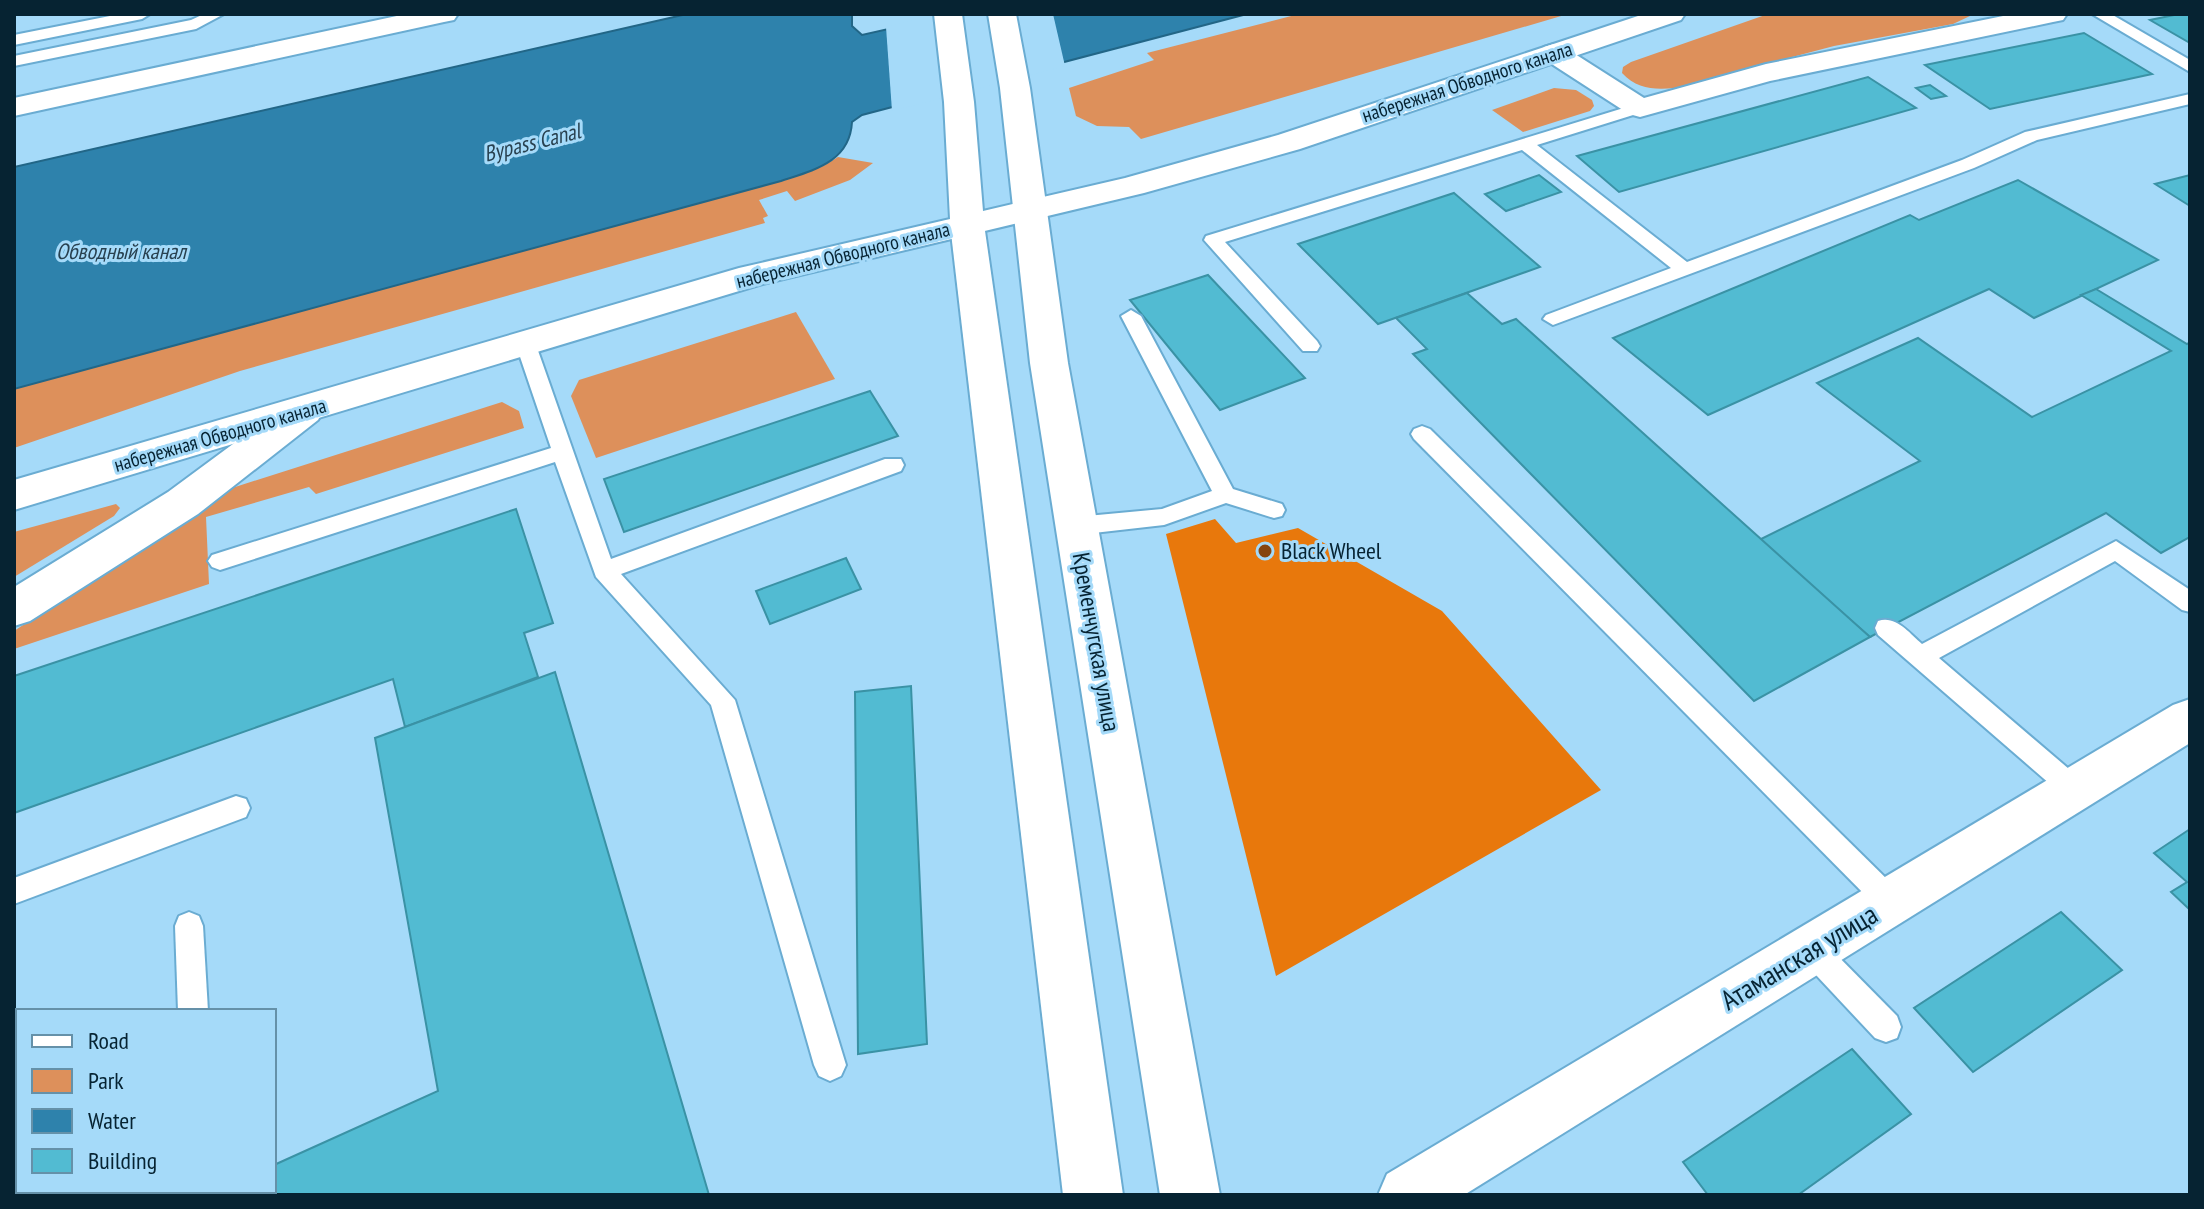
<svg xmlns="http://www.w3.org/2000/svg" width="2204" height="1209" font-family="'PT Sans Narrow',sans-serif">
<rect width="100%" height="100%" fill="#a5daf9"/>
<g fill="#dd905b">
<polygon points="1299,14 1568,14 1141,139 1129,127 1097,126 1076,116 1069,88 1154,60 1147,53"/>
<path d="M 1768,14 L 1970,14 L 1970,16 L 1953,24 L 1834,46 L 1675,88 C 1654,90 1637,89 1622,73 L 1623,67 L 1631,62 Z"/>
<polygon points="1554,88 1576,90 1592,100 1594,106 1590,111 1523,132 1492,110"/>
<polygon points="838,157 873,163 850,180 795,201 787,191 759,200 768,216 763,218 765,223 240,371 14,448 14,389 781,181 825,165"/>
<polygon points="796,312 835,379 596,458 571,396 579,380"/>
<polygon points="502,402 519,411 524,428 316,494 309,487 206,517 209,584 14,649 14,631 232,488"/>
<polygon points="116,504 120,508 114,516 14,577 14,532"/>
</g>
<polygon fill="#e8780c" points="1215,519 1236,543 1298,528 1442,611 1601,790 1276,976 1166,534"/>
<path fill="#2e82ac" stroke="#226687" stroke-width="2" d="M 687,14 L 852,14 L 852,26 L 862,35 L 955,14 L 1247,14 L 862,115 L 852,122 C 850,162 814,170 781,181 L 14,389 L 14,167 Z"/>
<polygon fill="#a5daf9" points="938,14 1053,14 1065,66 892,111 886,27"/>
<g fill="#52bbd2" stroke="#3a92a5" stroke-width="2">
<polygon points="2179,14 2190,14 2190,43 2150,20"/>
<polygon points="2084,33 2152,74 1990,109 1925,65"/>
<polygon points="1868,77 1916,108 1619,192 1577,156"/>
<polygon points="1930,85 1946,96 1931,99 1916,88"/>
<polygon points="1539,175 1561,192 1506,211 1485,194"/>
<polygon points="2190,175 2190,206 2155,184"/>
<polygon points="2018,180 2158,260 2034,318 1989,289 1708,415 1613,338 1910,215 1919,220"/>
<polygon points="1454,193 1540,267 1378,324 1298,244"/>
<polygon points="1208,275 1305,378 1220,410 1130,300"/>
<polygon points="2096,289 2187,344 2190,342 2190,537 2161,553 2106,513 1870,637 1759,540 1920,461 1817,383 1918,338 2032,417 2171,351 2081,295"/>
<polygon points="1467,293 1502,324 1516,319 1870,637 1754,701 1413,354 1427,349 1396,318"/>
<polygon points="870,391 898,436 624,532 604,479"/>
<polygon points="516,509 553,623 524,633 538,677 405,727 393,679 14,813 14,676"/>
<polygon points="846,558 861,589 770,624 756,591"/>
<polygon points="555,672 709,1195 209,1195 217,1191 274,1191 274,1165 438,1091 375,738"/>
<polygon points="911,686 927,1044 858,1054 855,692"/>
<polygon points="2190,829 2190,910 2171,892 2187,882 2154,853"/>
<polygon points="2061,912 2122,970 1973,1072 1914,1008"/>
<polygon points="18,1041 18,1137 14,1139 14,1042"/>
<polygon points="1852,1049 1911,1114 1798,1195 1708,1195 1683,1162"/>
</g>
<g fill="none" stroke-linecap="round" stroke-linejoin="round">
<g stroke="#6aacd2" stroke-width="4">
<g id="service">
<polygon points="120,14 150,14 142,19 14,45 14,35"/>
<polygon points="204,14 224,14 196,29 14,66 14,56 191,20"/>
<polygon points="2092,14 2111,14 2190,60 2190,72"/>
<polygon points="2190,94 2190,104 2037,140 1974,168 1553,325 1543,319 1546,315 1671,268 1522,150 1225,242 1317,341 1320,346 1317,351 1303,351 1204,240 1206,236 1640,103 1646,105 1648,108 1646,111 1537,145 1687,262 1962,160 2025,132"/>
<polygon points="1131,310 1141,316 1233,489 1282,504 1285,510 1282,516 1274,518 1226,503 1164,525 1076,535 1068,532 1065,526 1068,520 1076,517 1162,509 1212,491 1121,316"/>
<polygon points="526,338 536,345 611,559 885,459 901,459 904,465 901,471 621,574 735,700 846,1065 841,1076 830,1081 819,1076 814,1065 711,705 596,577 555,462 220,570 212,567 208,561 212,555 551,448 516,345"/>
<polygon points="1422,426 1430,429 1900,892 1904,901 1900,910 1890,914 1880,910 1414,439 1411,434 1414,429"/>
<path d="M 2116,541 L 2190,590 L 2190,612 L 2182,610 L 2115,561 L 1939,658 L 2083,781 L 2087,789 L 2083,797 L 2074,801 L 2065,797 L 1878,635 L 1875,628 L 1878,621 C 1896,615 1909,633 1922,644 Z"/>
<polygon points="236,796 246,799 250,808 246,817 14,904 14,878"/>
<polygon points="189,912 199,916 203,926 208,1011 178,1011 175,926 179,916"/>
<polygon points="1811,935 1821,939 1897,1016 1901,1027 1897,1038 1886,1042 1875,1038 1801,959 1796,949 1801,939"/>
<polygon points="18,1161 18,1191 25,1191 14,1195 14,1162"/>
</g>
</g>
<g stroke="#6aacd2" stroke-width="4">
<g id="minor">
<polygon points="2013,14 2067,14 2063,20 2053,22 1770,81 1640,117 1629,114 1544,59 1540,53 1544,47 1554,44 1564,47 1644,98 1766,64"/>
<polygon points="304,398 318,402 323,411 318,420 198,514 30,621 14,626 14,587 168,492 290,402"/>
<polygon points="2190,699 2190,743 1464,1195 1378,1195 1387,1174 2173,705"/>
</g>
</g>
<g stroke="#6aacd2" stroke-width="4">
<g id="tertiary">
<polygon points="988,14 1016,14 1030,88 1068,363 1220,1195 1160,1195 1030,363 1000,88"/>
<polygon points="967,214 979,217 984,224 1123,1195 1063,1195 950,224 955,217"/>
</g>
</g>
<g stroke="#6aacd2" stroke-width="4">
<g id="secondary">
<polygon points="406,14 458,14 454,20 444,22 14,116 14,98"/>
<polygon points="934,14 962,14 974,102 983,211 1125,178 1278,135 1644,14 1685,14 1681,20 1300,149 1144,193 759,285 14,510 14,480 739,268 950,219 944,102"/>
</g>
</g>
<use href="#service" fill="#fff" fill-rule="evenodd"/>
<use href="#minor" fill="#fff" fill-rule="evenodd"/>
<use href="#tertiary" fill="#fff" fill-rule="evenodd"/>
<use href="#secondary" fill="#fff" fill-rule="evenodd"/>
</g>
<circle fill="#86450e" stroke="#a5daf9" stroke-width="3" cx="1265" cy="551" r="8"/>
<g text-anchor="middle" stroke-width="6" stroke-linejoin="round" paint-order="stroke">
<g font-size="20" fill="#062332" stroke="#a5daf9">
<text transform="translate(1467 82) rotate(-18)" y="7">набережная Обводного канала</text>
<text transform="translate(843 255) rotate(-14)" y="7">набережная Обводного канала</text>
<text transform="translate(220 435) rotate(-16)" y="7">набережная Обводного канала</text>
</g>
<g font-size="22" font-style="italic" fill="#284150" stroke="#a5daf9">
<text transform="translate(532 142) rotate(-14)" y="8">Bypass Canal</text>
<text x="121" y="259">Обводный канал</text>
</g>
<g font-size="24" fill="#062332" stroke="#a5daf9" text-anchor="start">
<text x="1281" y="559">Black Wheel</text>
</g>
<g font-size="24" fill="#062332" stroke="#a5daf9">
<text transform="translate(1096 642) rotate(80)" y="8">Кременчугская улица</text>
</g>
<g font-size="28" fill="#062332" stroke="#a5daf9">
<text transform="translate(1799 957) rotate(-31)" y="10">Атаманская улица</text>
</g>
</g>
<rect width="2204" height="1209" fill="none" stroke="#062332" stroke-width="32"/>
<rect x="16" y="1009" width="260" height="184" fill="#a5daf9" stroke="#6591a9" stroke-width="2"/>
<rect x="32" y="1035" width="40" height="12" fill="#ffffff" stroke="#6591a9" stroke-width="2"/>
<text x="88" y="1049" font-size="24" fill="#062332">Road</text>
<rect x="32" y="1069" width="40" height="24" fill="#dd905b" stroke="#6591a9" stroke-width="2"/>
<text x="88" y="1089" font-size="24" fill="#062332">Park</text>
<rect x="32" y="1109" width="40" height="24" fill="#2e82ac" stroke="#6591a9" stroke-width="2"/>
<text x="88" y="1129" font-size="24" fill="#062332">Water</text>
<rect x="32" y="1149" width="40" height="24" fill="#52bbd2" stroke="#6591a9" stroke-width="2"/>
<text x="88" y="1169" font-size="24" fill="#062332">Building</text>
</svg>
